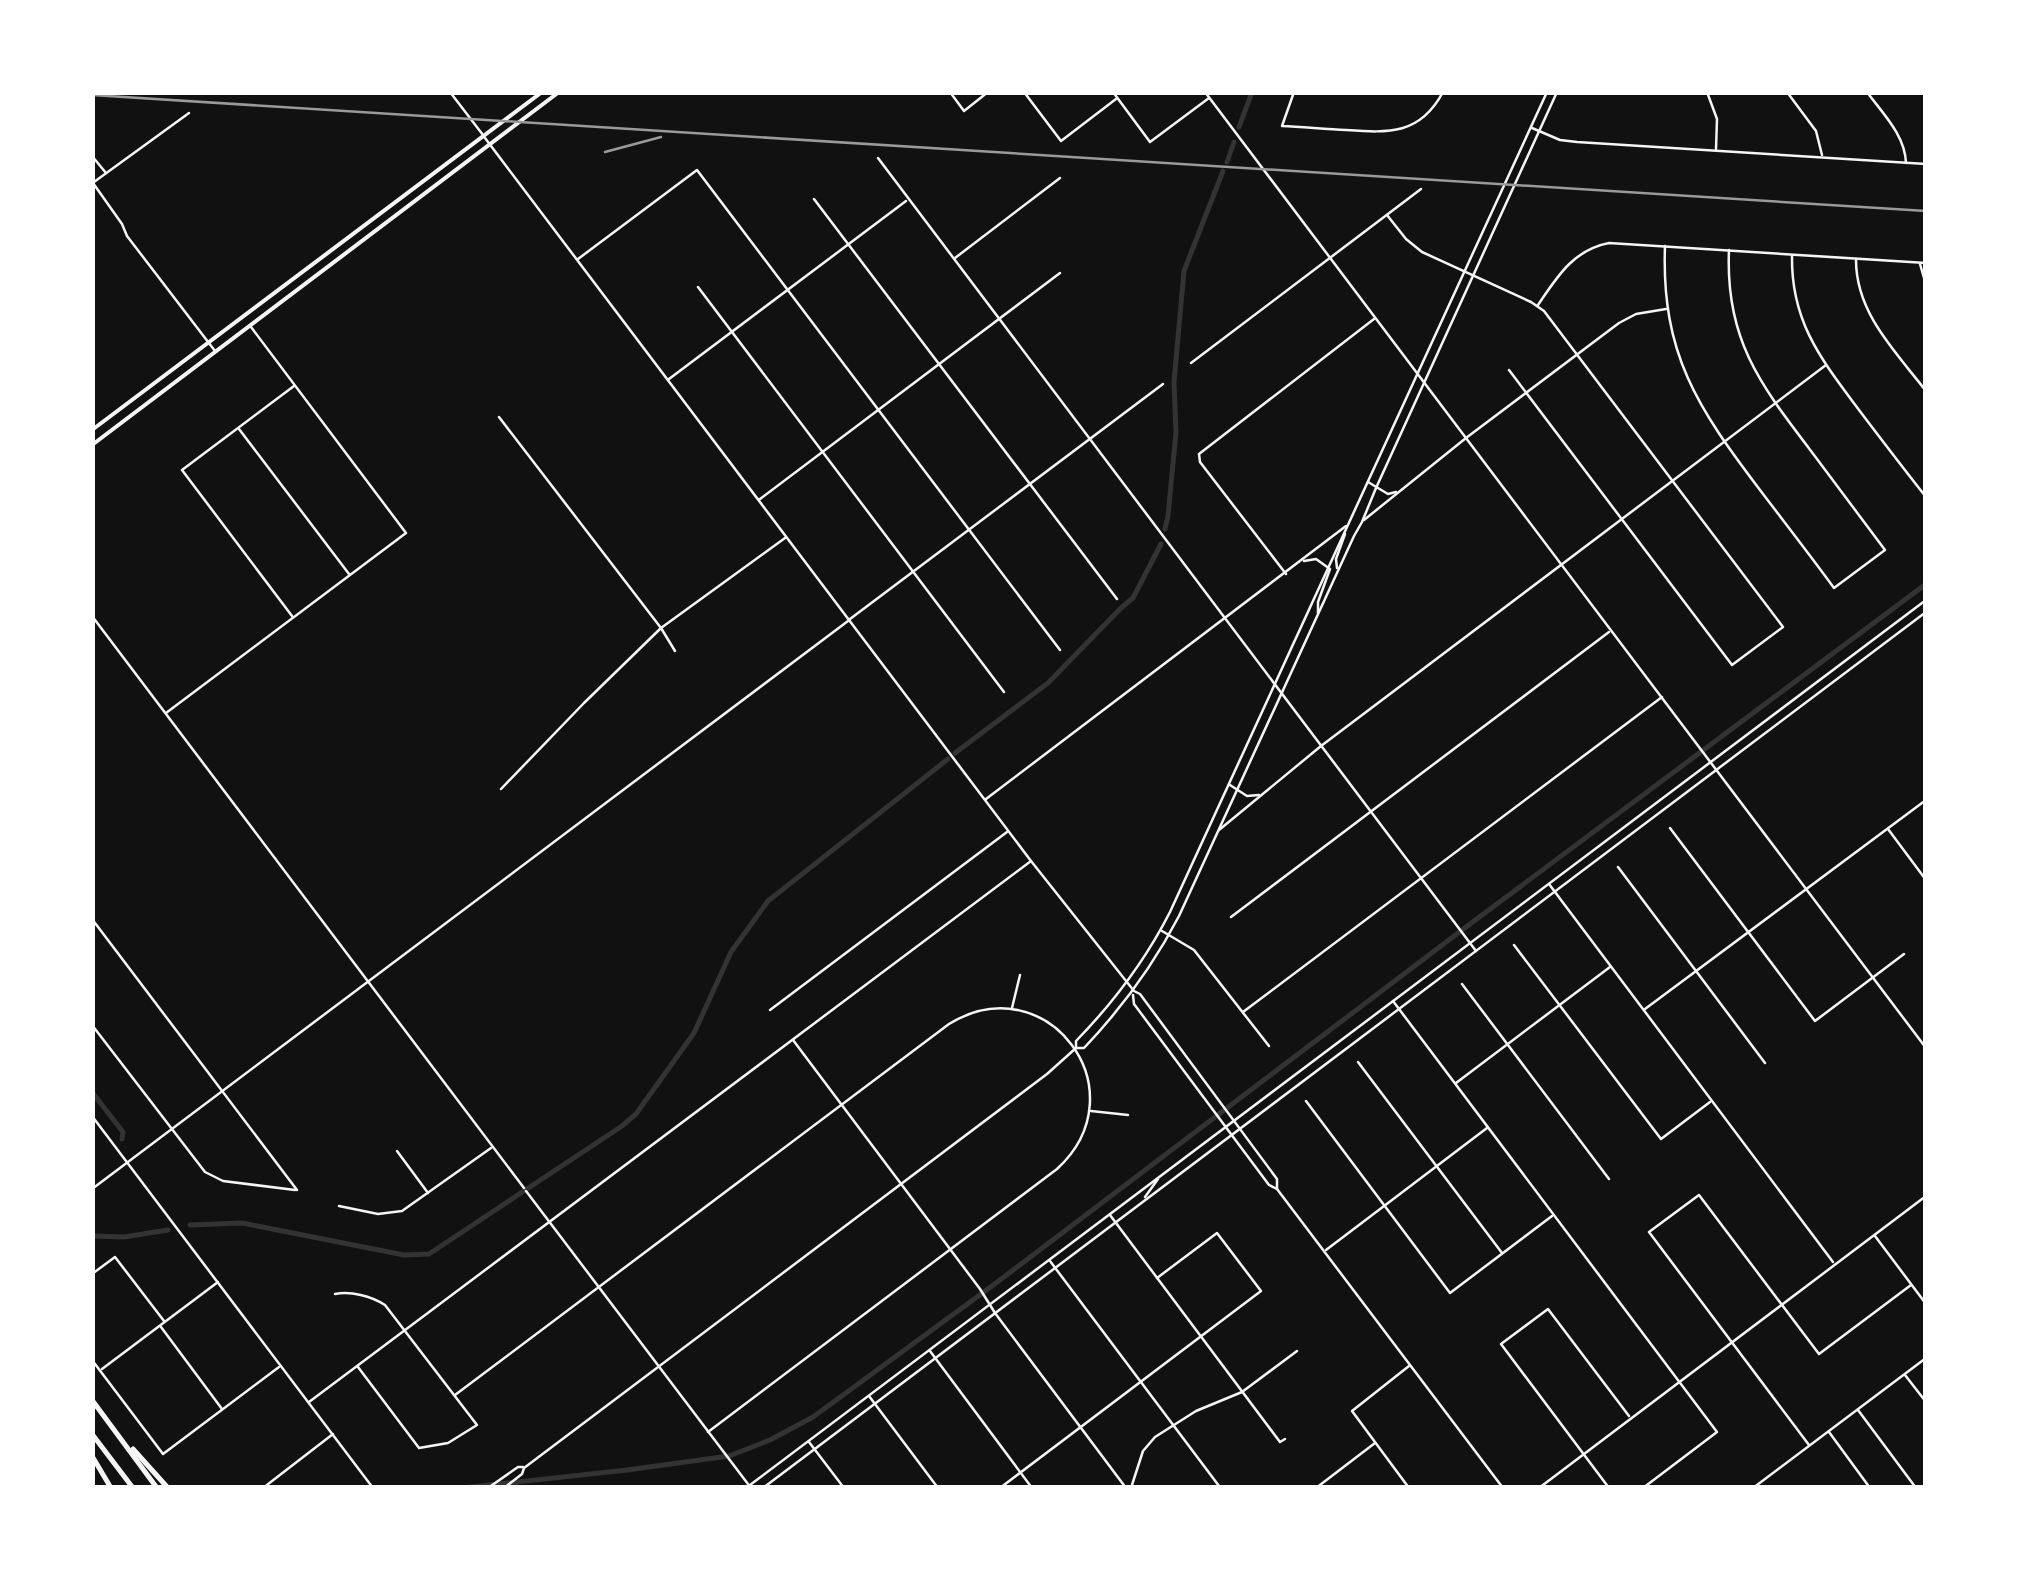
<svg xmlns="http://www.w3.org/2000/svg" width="2018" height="1580" font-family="Figtree,sans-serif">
<rect width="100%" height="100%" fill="#111"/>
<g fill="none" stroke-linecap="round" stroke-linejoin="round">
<g stroke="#333" stroke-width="5">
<polyline points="1239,127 1252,92"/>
<polyline points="1227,162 1234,142"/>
<polyline points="1165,529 1168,516 1176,432 1174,382 1184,271 1223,171"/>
<polyline points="955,753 1048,683 1121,608 1133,598 1161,544"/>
<polyline points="92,1092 123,1132 122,1139"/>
<polyline points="190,1225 242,1223 404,1255 429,1254 622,1126 636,1114 694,1033 731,952 768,901 948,759"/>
<polyline points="92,1236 124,1237 168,1230"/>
<polyline points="462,1488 627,1470 729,1456 770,1440 813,1417 992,1286 1466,927 1926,584"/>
</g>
<g stroke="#f5f5f5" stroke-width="2.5">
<polyline points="950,92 964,111 988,92"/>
<polyline points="1024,92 1061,141 1116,99"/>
<polyline points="1113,92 1150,142 1209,98"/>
<path d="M 1294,92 L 1282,126 C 1303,127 1325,129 1346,130 C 1389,133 1420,135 1443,92"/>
<polyline points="1707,92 1717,119 1716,149"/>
<polyline points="1787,92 1816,131 1822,155"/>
<path d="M 1867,92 C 1883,114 1905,135 1906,163"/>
<polyline points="1532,128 1560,140 1577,142 1926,164"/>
<polyline points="92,156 106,173"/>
<polyline points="878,158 1476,951"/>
<polyline points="94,182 189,113"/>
<polyline points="93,183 122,224 127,236 215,351"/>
<polyline points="814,199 1117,599"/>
<polyline points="1387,215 1406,239 1422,252 1531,302 1544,311 1783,627 1732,665 1509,370"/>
<path d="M 1665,246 C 1661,354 1698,408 1760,490 C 1785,523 1810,555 1834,588 L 1885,550 C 1860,517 1836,484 1811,451 C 1760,384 1725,339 1729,250"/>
<path d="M 1792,256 C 1791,322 1821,359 1859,410 C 1881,439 1903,468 1926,497"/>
<polyline points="955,258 1060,178"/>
<polyline points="578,259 697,170 1060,650"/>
<path d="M 1856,260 C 1856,313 1895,351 1926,391"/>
<polyline points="1920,264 1926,285"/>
<polyline points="698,287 1004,692"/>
<path d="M 1538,305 C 1557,277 1573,250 1609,243 L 1926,263"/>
<polyline points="1191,363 1421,189"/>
<polyline points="669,379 906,201"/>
<polyline points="499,417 661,628 675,651"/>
<polyline points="239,429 349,574"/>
<polyline points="1368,482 1388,494 1396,492"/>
<polyline points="760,499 1060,273"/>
<polyline points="1364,520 1466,438 1619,323 1636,314 1666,309"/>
<polyline points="1304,561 1316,559 1330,569 1318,602 1318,613"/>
<polyline points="1337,568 1336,559 1345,534"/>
<polyline points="1286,574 1200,462 1199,454 1374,319"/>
<polyline points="292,616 182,470 294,386"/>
<polyline points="850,619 1163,384"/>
<polyline points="166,713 406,533 251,327"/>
<polyline points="1230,785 1247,796 1259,795"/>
<polyline points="501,789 584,703 661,628 785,538"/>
<polyline points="986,799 1346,526"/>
<polyline points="1670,828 1815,1021 1904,954"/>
<polyline points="1888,829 1926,880"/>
<polyline points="1219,830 1321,746 1826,365"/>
<polyline points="1618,867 1765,1063"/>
<polyline points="1549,884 1833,1262"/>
<polyline points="1231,917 1609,632"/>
<polyline points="92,919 297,1190"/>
<polyline points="1162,931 1194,950 1269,1046"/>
<polyline points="1514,945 1661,1139 1710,1102"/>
<polyline points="1462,984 1609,1179"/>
<polyline points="1393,1001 1717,1432 1643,1488"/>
<polyline points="1012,1008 1020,975"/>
<polyline points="1645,1009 1926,800"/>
<polyline points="770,1010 1007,832"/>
<polyline points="1243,1012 1662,697"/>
<polyline points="92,1025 205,1172 223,1181 295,1190"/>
<polyline points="793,1040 980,1289 995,1313 1126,1488"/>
<polyline points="1358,1062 1502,1253"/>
<polyline points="1456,1083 1610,967"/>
<polyline points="1306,1101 1450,1293 1552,1216"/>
<polyline points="1091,1111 1128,1115"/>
<polyline points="92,1116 373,1488"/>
<polyline points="397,1151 428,1193"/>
<polyline points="339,1206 378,1214 402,1211 491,1148"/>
<polyline points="1110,1215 1280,1442 1285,1439"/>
<polyline points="1875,1236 1926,1304"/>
<polyline points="1326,1250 1487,1128"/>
<polyline points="1050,1261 1219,1486"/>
<polyline points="92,1274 115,1257 164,1321"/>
<path d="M 335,1294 C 351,1291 371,1296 385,1305 L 477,1425 L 448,1443 L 419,1448 L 358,1367"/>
<polyline points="161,1327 222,1409"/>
<polyline points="930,1351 1032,1488"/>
<polyline points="92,1360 163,1454 279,1367"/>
<polyline points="102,1369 218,1282"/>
<polyline points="1905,1375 1926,1402"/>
<path d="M 455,1395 L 949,1024 C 1047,964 1142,1091 1057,1169 L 708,1432"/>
<polyline points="869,1396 938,1488"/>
<polyline points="309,1402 1031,861"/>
<polyline points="1858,1410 1916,1488"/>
<polyline points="1829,1432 1870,1488"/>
<polyline points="809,1442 844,1488"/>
<polyline points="1809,1445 1649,1232 1699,1195 1819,1354 1911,1285"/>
<polyline points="263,1488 333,1434"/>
<polyline points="1000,1488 1261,1291 1217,1233 1157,1278"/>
<polyline points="1131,1488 1143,1451 1155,1437 1196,1411 1242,1392 1297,1351"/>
<polyline points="1316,1488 1375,1443"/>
<polyline points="1409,1488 1352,1411 1409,1366"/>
<polyline points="1539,1488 1926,1196"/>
<polyline points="1609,1488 1501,1344 1548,1309 1629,1416"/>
</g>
<g stroke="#f5f5f5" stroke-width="2.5">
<polyline points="450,92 483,135"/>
<polyline points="1205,92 1926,1048"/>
<polyline points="92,616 524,1188"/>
<polyline points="92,1189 848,621"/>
<polyline points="526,1191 751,1488"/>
<polyline points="1145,1197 1158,1179"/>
<polyline points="746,1488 1926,600"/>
<polyline points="763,1488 1926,612"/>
<polyline points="1753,1488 1926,1358"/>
</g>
<g stroke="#f5f5f5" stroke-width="2.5">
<polyline points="485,138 1031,861 1134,991 1140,994 1277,1179 1277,1189"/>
<polyline points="1133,995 1134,1004 1269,1185 1277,1189 1503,1488"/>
<path d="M 1076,1048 L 1084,1048 C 1122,1008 1153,966 1179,916 L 1354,536 L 1362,522 L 1376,488 L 1557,92"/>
<polyline points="488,1488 518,1467 523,1467"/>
<path d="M 504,1488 L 522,1474 L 524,1468 L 1047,1074 L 1076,1048 L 1076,1041 C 1114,1002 1145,961 1170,912 L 1547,92"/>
</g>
<g stroke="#f5f5f5" stroke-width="4">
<polyline points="92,430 542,92"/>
<polyline points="92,445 559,92"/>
</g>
<g stroke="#f5f5f5" stroke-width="5">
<polyline points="92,1400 157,1488"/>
<polyline points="92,1434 133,1488"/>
<polyline points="133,1449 168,1488"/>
<polyline points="92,1456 111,1488"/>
</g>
<g stroke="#9a9a9a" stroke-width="2.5">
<polyline points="92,95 1926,211"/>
<polyline points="605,152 661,137"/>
</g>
</g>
<rect width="2018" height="1580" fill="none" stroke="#ffffff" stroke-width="190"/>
</svg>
